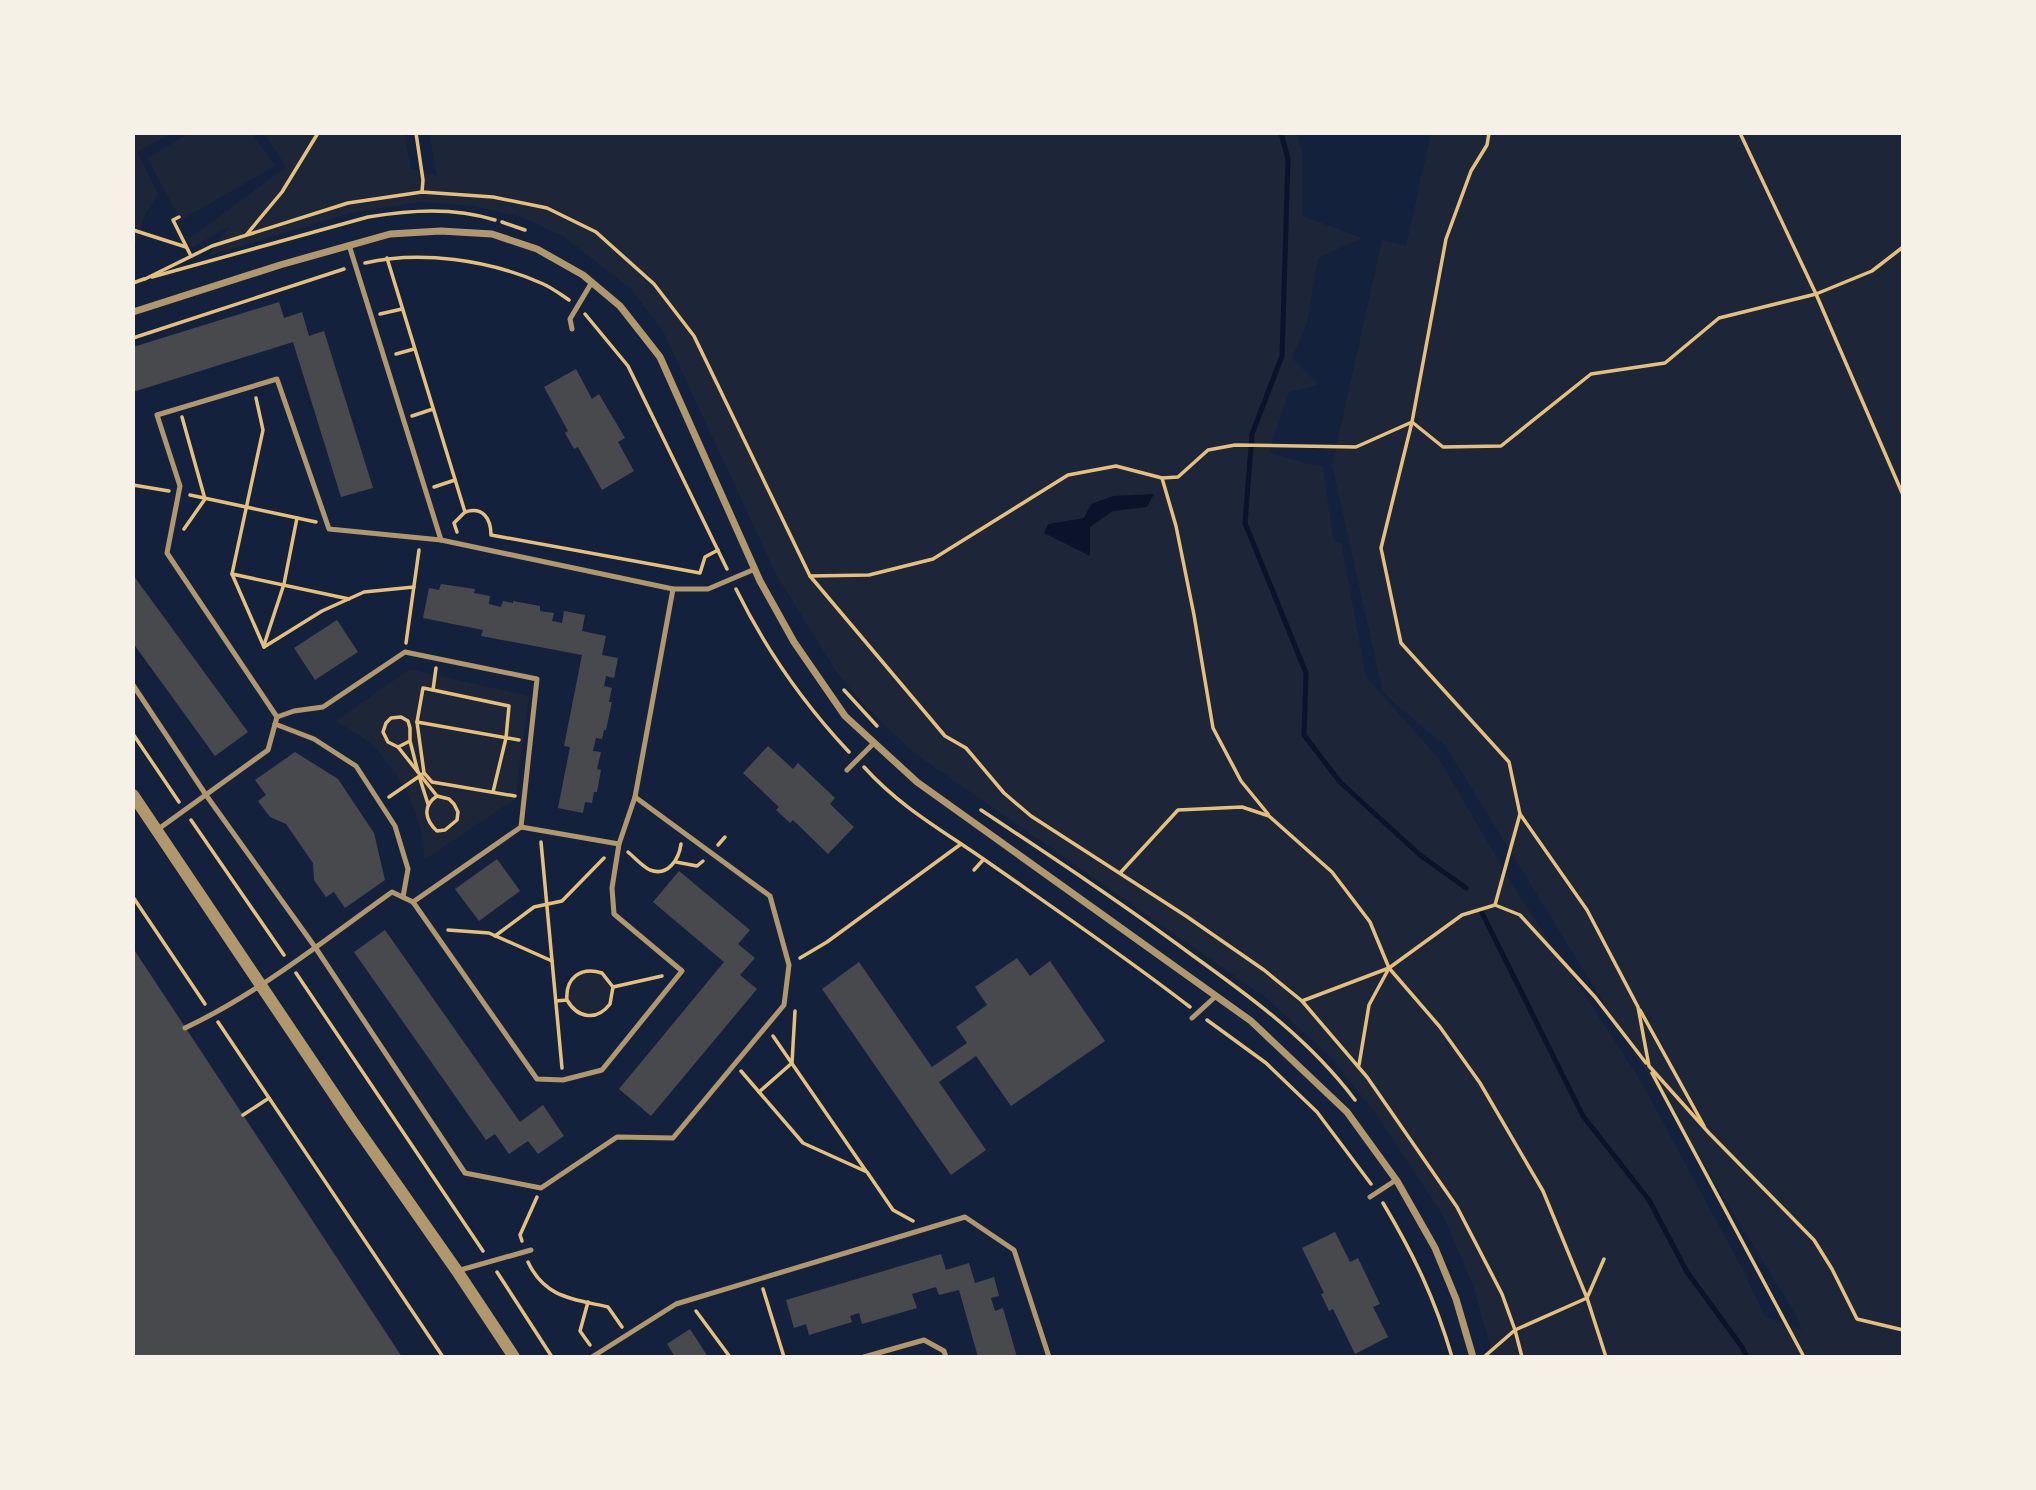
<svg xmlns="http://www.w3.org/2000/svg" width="2036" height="1490" font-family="'Fira Sans Condensed',sans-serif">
<rect width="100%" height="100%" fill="#14213d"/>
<g fill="#1d2539">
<polygon points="133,133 172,133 137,152 158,194 145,215 133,251"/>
<polygon points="190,133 252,133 275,166 181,220 147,158"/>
<polygon points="264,133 404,133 411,168 437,176 429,133 1297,133 1302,152 1303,216 1362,238 1318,258 1307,323 1292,358 1319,385 1289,392 1269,452 1304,463 1323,466 1334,543 1341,542 1366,677 1439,759 1515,889 1639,1078 1744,1272 1765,1317 1802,1330 1795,1313 1446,747 1383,693 1332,465 1382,240 1406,246 1431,133 1903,133 1903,1357 1493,1357 1474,1288 1444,1217 1376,1114 1331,1057 1265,997 913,752 863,704 836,671 777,576 663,331 630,288 563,236 521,217 474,206 420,202 350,213 208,256 229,227 191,248 188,240 286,167"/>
<path d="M 410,669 L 529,696 L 515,799 L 424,860 C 424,816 403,777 372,745 C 362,736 347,729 336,721 Z"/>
<circle cx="590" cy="993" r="23"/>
</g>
<polygon fill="#0b132b" points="1154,494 1147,507 1113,511 1090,527 1090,556 1044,533 1048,524 1084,518 1091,504 1113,496"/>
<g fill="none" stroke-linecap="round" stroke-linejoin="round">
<g stroke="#0b132b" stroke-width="5">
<polyline points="1281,133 1288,159 1282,356 1252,434 1245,523 1306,673 1304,735 1340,782 1420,855 1466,888"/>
<polyline points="1482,913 1583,1116 1649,1200 1687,1272 1742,1347 1747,1357"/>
</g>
</g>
<g fill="#48494c">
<polygon points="279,302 284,318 302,312 309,336 324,331 373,488 341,497 293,342 133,392 133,347"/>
<polygon points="576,369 592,399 599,394 625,438 618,442 634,471 602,490 578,447 574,449 565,433 568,431 544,387"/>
<polygon points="133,575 248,732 215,756 133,643"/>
<polygon points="441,584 475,589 474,593 490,596 489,604 501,607 503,601 513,603 513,601 540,606 540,611 554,613 552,621 562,623 564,611 585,615 582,631 606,636 602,655 618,658 614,678 606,676 604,686 612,688 609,702 612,702 606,730 604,730 602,739 596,738 593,751 601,752 597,769 601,770 597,792 594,792 592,803 585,802 583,813 558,808 570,747 564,746 582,655 481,636 483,630 423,618 429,588 439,590"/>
<polygon points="337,620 358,652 315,680 294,648"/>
<polygon points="768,746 793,769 798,763 835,798 830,804 854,827 828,854 793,820 790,823 776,810 779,807 743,773"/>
<polygon points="295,752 338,779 374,833 385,880 345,908 334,892 326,897 314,880 313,863 286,824 270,817 258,801 266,795 255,780"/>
<polygon points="497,859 520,891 479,921 455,889"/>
<polygon points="679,871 750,930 738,944 755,958 740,975 757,989 651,1116 619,1089 724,962 653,902"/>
<polygon points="385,930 520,1122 543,1105 564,1136 538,1154 528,1141 509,1154 495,1134 486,1140 354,952"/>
<polygon points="133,948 274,1162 402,1357 133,1357"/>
<polygon points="1017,958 1030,976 1050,961 1105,1041 1011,1106 976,1056 939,1082 986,1150 951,1175 822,989 859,962 932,1067 967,1043 956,1027 987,1005 975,987"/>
<polygon points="1335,1232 1350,1262 1358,1258 1380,1304 1373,1307 1388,1337 1355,1354 1333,1309 1329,1311 1321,1294 1324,1293 1302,1248"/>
<polygon points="941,1254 946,1270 969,1263 975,1283 994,1277 999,1296 991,1298 995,1311 1003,1308 1017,1357 978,1357 959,1290 939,1295 936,1287 912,1294 917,1308 862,1324 859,1313 850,1316 852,1322 809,1335 806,1324 794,1328 786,1300"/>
<polygon points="690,1329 708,1357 675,1357 667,1344"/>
</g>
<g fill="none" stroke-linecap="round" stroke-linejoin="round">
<g stroke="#e5c07b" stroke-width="3.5">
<polyline points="416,133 423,180 422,192"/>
<polyline points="1489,133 1487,145 1471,171 1446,239 1412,422 1381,548 1401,643 1509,762 1520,814 1587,910 1638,1007 1649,1066 1709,1133 1814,1240 1832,1269 1857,1319 1903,1330"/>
<polyline points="1740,133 1816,294 1903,495"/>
<polyline points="179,217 173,220 191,256"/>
<polyline points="502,222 525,230"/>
<polyline points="133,230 186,247"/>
<polyline points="247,234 282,192 318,133"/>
<path d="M 387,258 L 465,512 C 483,506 491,519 491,535 L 700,573 L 705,557 L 718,550"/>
<path d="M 365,263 C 420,250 489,260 541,283 C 551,287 560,294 569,300"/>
<path d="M 152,277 L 368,217 C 411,210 453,207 495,220"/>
<polyline points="145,279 212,246 348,203 422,192 493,197 547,208 596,232 654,284 694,336 810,576 945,736 966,748 1004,793 1031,816 1186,916 1264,970 1302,1001 1367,1077 1457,1207 1502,1294 1515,1330 1522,1357"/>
<polyline points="133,283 144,279"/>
<polyline points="380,314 402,309"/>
<polyline points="585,314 628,366 727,569"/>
<polyline points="133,338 344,269"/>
<polyline points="396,354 414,349"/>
<polyline points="256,398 263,430 232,574 264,647"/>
<polyline points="412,416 433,409"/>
<polyline points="182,417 205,499 184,529"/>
<polyline points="1162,478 1176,526 1194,615 1213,728 1241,781 1268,814"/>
<polyline points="133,485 169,491"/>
<polyline points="434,487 455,480"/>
<polyline points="190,495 316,522"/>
<polyline points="457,532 454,523 465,512"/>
<polyline points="232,574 349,599"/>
<polyline points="810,576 869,575 933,559 1068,475 1116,466 1162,478 1178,477 1208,450 1235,445 1356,447 1412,422 1443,447 1501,446 1591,374 1665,363 1719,318 1816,294 1872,271 1903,247"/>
<path d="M 736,589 C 765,648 804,704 849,752"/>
<polyline points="406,643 419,550"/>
<polyline points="264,645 284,584 297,518"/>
<polyline points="264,647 322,611 364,592 414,587"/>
<polyline points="433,690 509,706 506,738 493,792"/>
<polyline points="844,690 877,726"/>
<polyline points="417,722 519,740"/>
<polyline points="133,734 179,802"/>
<polyline points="410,741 398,747 388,742 383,732 386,723 391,718 401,717 408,721 410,728 410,741 418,772"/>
<path d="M 398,747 L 437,796 L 449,799 L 454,804 L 458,812 L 457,820 L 445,830 L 437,831 C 425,820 422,806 437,796"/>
<path d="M 864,767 C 899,806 940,829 982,858 C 1052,907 1123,955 1190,1007"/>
<polyline points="424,773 432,782 515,796"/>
<polyline points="420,779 428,804"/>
<polyline points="389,797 424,773 417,722 423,688 433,690 436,668"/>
<path d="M 981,810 C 1052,857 1123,904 1192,955 C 1252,998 1310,1040 1355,1100"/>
<polyline points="191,820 284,955"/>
<polyline points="541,842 562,1068"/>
<polyline points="718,845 725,837"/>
<path d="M 628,852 C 634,857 643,867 650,870 C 668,877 679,859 681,844"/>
<polyline points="676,862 697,866 703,861"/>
<polyline points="974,870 983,860"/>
<polyline points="1121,872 1178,810 1242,807 1269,816 1332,872 1370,922 1389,968 1440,1027 1480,1083 1543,1191 1587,1298 1606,1357"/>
<polyline points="133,897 205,1004"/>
<polyline points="1495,905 1520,915 1595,997 1646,1063"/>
<polyline points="448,930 489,933 552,961"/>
<polyline points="495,936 534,907 562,901 604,858"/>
<polyline points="800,958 827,942 961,844"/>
<polyline points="296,973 483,1251"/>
<polyline points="613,987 662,976"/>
<path d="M 556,1001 L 567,1000 C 578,1019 597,1021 610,1004 L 613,987 L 602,973 C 581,966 565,978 567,1000"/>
<polyline points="1302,1001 1389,968 1462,915 1495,905 1520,814"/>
<polyline points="1640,1010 1704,1126"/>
<polyline points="1207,1020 1266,1063 1317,1112 1371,1184"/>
<polyline points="218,1022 443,1357"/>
<polyline points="773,1036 866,1171"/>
<polyline points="1359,1065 1369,1005 1388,970"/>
<polyline points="741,1071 803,1143 867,1172 893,1210 913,1221"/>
<polyline points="1652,1073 1804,1357"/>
<polyline points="759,1092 792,1063 795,1011"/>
<polyline points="243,1115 269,1098"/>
<path d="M 1383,1203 C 1414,1255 1435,1299 1452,1357"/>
<polyline points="522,1241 520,1235 537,1197"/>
<path d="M 528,1262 C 545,1298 573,1299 608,1307 L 622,1327"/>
<polyline points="497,1272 552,1357"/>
<polyline points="763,1289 784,1357"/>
<polyline points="588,1302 580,1331 590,1345"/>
<polyline points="696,1311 730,1357"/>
<polyline points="1485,1356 1515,1330 1587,1298 1604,1259"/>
</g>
<g stroke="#b1986c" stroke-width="5">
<polyline points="349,245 441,540"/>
<polyline points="572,329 570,319 592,282"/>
<polyline points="133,685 206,795 315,947 465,1173 541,1188 617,1137 673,1138 784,1005 789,965 770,896 635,797"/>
<polyline points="277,717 294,711 323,707 405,652 537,679 521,827 413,902"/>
<polyline points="275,724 314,739 356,766 395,826 408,869 403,897"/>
<polyline points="847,770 873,744"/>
<polyline points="521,827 619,844"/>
<polyline points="157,830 268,750 277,717 167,553 180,486 157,415 277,379 329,529 441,540 673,589 708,589 755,569"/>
<polyline points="1192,1018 1216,996"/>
<path d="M 185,1028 C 259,993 326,939 392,892 L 413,902 L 537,1079 L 563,1080 L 602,1070 L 682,971 L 614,914 L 612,888 L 619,844 L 635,797 L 673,589"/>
<polyline points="1370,1197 1396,1180"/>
<polyline points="457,1271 531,1250"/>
<polyline points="592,1357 676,1304 965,1217 1014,1250 1049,1357"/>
<polyline points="864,1357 924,1340 944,1351 946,1357"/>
</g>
<polyline stroke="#b1986c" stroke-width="7" points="133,312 280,265 390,234 441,231 492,234 537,249 583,275 620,306 660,357 760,581 794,642 845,716 917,782 1251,1021 1347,1112 1397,1181 1435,1248 1456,1299 1473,1357"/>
<polyline stroke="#b1986c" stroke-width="12" points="133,795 352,1121 457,1271 514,1357"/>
</g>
<rect width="2036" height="1490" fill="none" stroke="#f6f1e7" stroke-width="270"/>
</svg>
